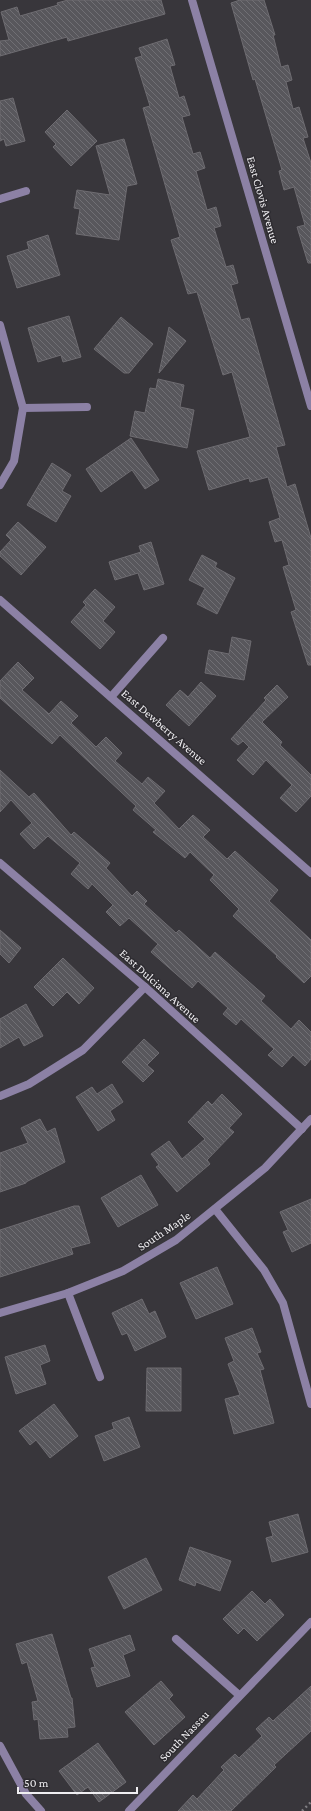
<svg xmlns="http://www.w3.org/2000/svg" width="311" height="1811" font-family="'Crimson Pro',serif">
<defs>
<pattern id="building-back-hatch" width="6" height="6" patternUnits="userSpaceOnUse"><rect width="6" height="6" fill="#58575c"/><path d="M-1 5l2 2M0 0l6 6M5-1l2 2" fill="none" stroke="#706f74"/></pattern>
</defs>
<rect width="100%" height="100%" fill="#38363b"/>
<g fill="url(#building-back-hatch)" stroke="#6e6c71">
<polygon points="68,0 161,0 165,14 68,41 67,37 0,56 0,41 9,40 1,12 17,7 20,16 58,5 57,3"/>
<polygon points="240,0 264,0 275,35 273,35 281,67 288,65 292,80 286,82 293,109 299,107 308,137 303,138 311,163 311,263 308,263 297,227 305,225 294,187 284,190 279,171 282,170 255,79 253,80 231,3"/>
<polygon points="167,39 175,65 170,66 179,98 184,96 190,115 182,117 193,154 200,152 205,168 196,171 207,210 216,207 221,226 214,228 226,267 233,265 238,283 231,285 241,320 249,318 285,445 276,447 287,487 295,484 311,538 311,665 308,665 291,612 296,610 283,567 289,565 282,540 275,542 269,522 280,518 268,477 250,482 249,478 209,490 197,451 250,437 232,372 223,375 197,292 188,294 171,240 180,237 143,108 150,106 135,58 142,56 139,48"/>
<polygon points="13,98 25,141 6,146 4,139 0,141 0,101"/>
<polygon points="67,110 97,141 71,166 53,147 56,144 45,132"/>
<polygon points="124,139 137,184 127,186 119,240 76,234 80,209 74,208 77,190 110,195 96,146"/>
<polygon points="48,235 60,275 17,288 7,256 29,249 27,242"/>
<polygon points="69,316 81,357 63,362 61,355 38,362 28,328"/>
<polygon points="121,317 153,344 129,373 124,373 94,349"/>
<polygon points="169,327 186,341 159,373"/>
<polygon points="158,379 184,385 180,407 194,410 187,448 130,436 135,411 145,413 150,388 156,389"/>
<polygon points="131,438 159,480 145,489 132,470 101,492 86,469"/>
<polygon points="52,463 71,475 62,491 71,496 56,522 27,505"/>
<polygon points="18,522 46,547 21,575 0,556 0,552 11,540 6,535"/>
<polygon points="151,542 164,584 144,590 138,573 115,580 109,562 141,552 139,546"/>
<polygon points="202,555 217,563 215,567 235,578 217,614 197,604 205,588 189,580"/>
<polygon points="95,589 115,607 103,621 115,632 100,649 71,622 86,605 83,602"/>
<polygon points="232,637 251,641 244,680 205,673 209,650 229,654"/>
<polygon points="18,662 34,678 22,690 49,714 61,701 78,716 71,723 96,747 106,737 122,753 115,761 142,784 148,777 165,791 154,803 179,829 193,815 210,830 203,837 227,859 235,851 278,890 269,901 311,940 311,976 304,983 276,957 277,956 233,916 239,909 210,880 214,875 190,852 185,858 153,832 156,830 133,810 136,806 60,735 52,744 0,698 0,681"/>
<polygon points="201,682 216,696 189,726 166,705 180,690 188,697"/>
<polygon points="277,685 288,697 262,722 282,742 280,745 311,775 311,796 296,812 280,798 292,785 266,760 253,775 237,760 249,747 243,741 238,745 231,739 266,700 264,698"/>
<polygon points="0,770 29,797 34,793 71,835 74,832 110,863 106,868 132,896 137,891 147,901 144,904 176,933 179,930 210,958 215,952 265,996 261,1001 291,1029 299,1020 311,1032 311,1059 305,1066 293,1055 282,1067 268,1055 274,1049 241,1019 236,1025 223,1014 228,1008 198,981 192,988 151,952 158,944 129,918 120,926 106,912 113,905 92,884 88,889 71,874 80,863 48,836 34,849 20,834 32,823 11,800 0,812"/>
<polygon points="0,930 21,948 9,963 0,954"/>
<polygon points="63,958 94,988 79,1004 67,992 53,1006 34,987"/>
<polygon points="26,1004 43,1036 24,1046 19,1037 0,1048 0,1019"/>
<polygon points="144,1039 159,1053 147,1065 154,1071 143,1082 122,1062"/>
<polygon points="112,1084 123,1102 110,1111 115,1120 98,1131 76,1097 92,1087 97,1094"/>
<polygon points="222,1094 242,1114 229,1128 234,1132 207,1160 210,1164 177,1192 156,1167 159,1165 151,1154 169,1141 182,1159 205,1139 188,1122 208,1101 212,1105"/>
<polygon points="40,1119 47,1132 55,1128 65,1162 26,1182 26,1183 0,1192 0,1153 28,1143 21,1128"/>
<polygon points="141,1175 158,1205 118,1227 101,1198"/>
<polygon points="311,1199 311,1243 292,1252 283,1232 288,1230 280,1212"/>
<polygon points="74,1206 79,1206 90,1243 71,1248 73,1254 0,1277 0,1230"/>
<polygon points="217,1267 233,1304 196,1319 180,1283"/>
<polygon points="142,1299 149,1314 155,1311 166,1337 135,1351 127,1333 122,1335 112,1313"/>
<polygon points="252,1328 261,1352 257,1353 264,1369 260,1370 274,1423 234,1434 225,1399 240,1395 228,1364 234,1361 225,1338"/>
<polygon points="45,1345 50,1361 40,1365 46,1384 16,1394 5,1357"/>
<polygon points="147,1368 181,1368 181,1411 146,1411"/>
<polygon points="54,1404 78,1436 50,1458 36,1440 30,1445 19,1431"/>
<polygon points="129,1417 140,1447 104,1461 95,1436 114,1429 112,1423"/>
<polygon points="298,1514 308,1552 272,1562 266,1538 273,1536 269,1522"/>
<polygon points="190,1547 231,1561 220,1591 196,1582 195,1586 179,1580"/>
<polygon points="146,1558 162,1590 124,1609 108,1577"/>
<polygon points="252,1591 265,1604 270,1599 284,1615 257,1641 244,1628 238,1634 223,1619"/>
<polygon points="52,1634 71,1698 72,1698 75,1727 67,1728 68,1737 40,1739 38,1719 34,1720 32,1702 38,1701 27,1662 22,1664 16,1644"/>
<polygon points="130,1635 135,1650 123,1655 130,1676 97,1687 91,1668 95,1667 89,1649"/>
<polygon points="161,1681 173,1695 169,1699 185,1717 154,1745 125,1712"/>
<polygon points="311,1686 311,1731 274,1765 276,1767 231,1811 178,1811 193,1795 197,1799 224,1770 221,1767 235,1754 239,1758 262,1736 256,1729 269,1717 273,1721"/>
<polygon points="98,1743 126,1782 99,1802 88,1787 77,1795 59,1771"/>
</g>
<g fill="none" stroke-linecap="round" stroke-linejoin="round">
<polyline stroke="#7f7d82" stroke-width="2.5" stroke-dasharray="2 3" stroke-linecap="butt" points="302,1811 311,1802"/>
<g stroke="#8c81a5" stroke-width="8">
<polyline points="192,0 311,406"/>
<polyline points="0,199 26,191"/>
<polyline points="0,325 23,408 14,461 0,485"/>
<polyline points="23,408 87,407"/>
<polyline points="0,600 311,873"/>
<polyline points="111,697 163,638"/>
<polyline points="0,863 145,987 302,1129"/>
<polyline points="0,1096 29,1084 83,1050 145,987"/>
<polyline points="215,1209 264,1270 283,1303 311,1404"/>
<polyline points="68,1293 100,1377"/>
<polyline points="0,1313 68,1293 123,1271 176,1240 265,1168 311,1119"/>
<polyline points="176,1639 239,1695"/>
<polyline points="0,1746 26,1794 41,1811"/>
<polyline points="129,1811 311,1622"/>
</g>
</g>
<g text-anchor="middle" stroke-width="3" stroke-linejoin="round" paint-order="stroke">
<g font-size="12" fill="#f0eff2" stroke="#2e2c31">
<text transform="translate(263 200) rotate(74)" y="4">East Clovis Avenue</text>
<text transform="translate(164 727) rotate(41)" y="4">East Dewberry Avenue</text>
<text transform="translate(160 986) rotate(42)" y="4">East Dulciana Avenue</text>
<text transform="translate(164 1231) rotate(-34)" y="4">South Maple</text>
<text transform="translate(184 1736) rotate(-46)" y="4">South Nassau</text>
</g>
</g>
<path d="M18 1787v6h119v-6" fill="none" stroke="#f0eff2" stroke-width="2"/>
<text x="24" y="1787" font-size="12" fill="#f0eff2" stroke="#2e2c31" stroke-width="3" paint-order="stroke">50 m</text>
</svg>
